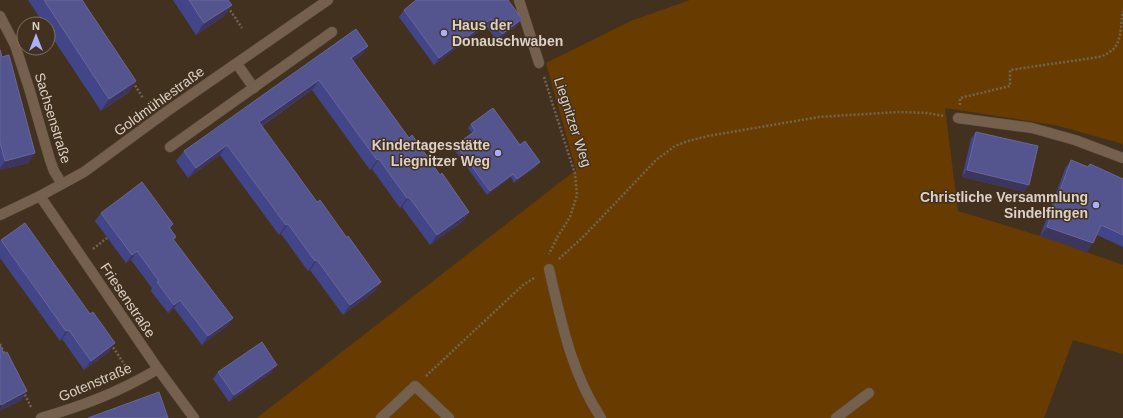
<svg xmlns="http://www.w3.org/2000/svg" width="1123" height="418" font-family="Arial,sans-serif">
<rect width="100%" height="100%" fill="#43311f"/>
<polygon fill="#683c00" points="690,0 1123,0 1123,144 1055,125 945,108 958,211 1040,236 1123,265 1123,354 1073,340 1044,418 257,418 576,170 546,63 631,21"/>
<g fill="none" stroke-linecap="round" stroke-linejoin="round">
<g stroke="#5b4d3c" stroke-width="11">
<g id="service">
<polyline points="519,0 539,63"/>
<polyline points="237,64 254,88"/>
<polyline points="170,147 332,32"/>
<path d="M 549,269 C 561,320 571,373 601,418"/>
<polyline points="381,418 415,386 449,418"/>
<polyline points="836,418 869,393"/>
</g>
</g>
<g stroke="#5b4d3c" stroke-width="11">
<g id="minor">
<polyline points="0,16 15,45 29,88 50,160 54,171 62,184"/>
<polyline points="958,118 1032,128 1075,140 1123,158"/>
<polyline points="40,196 158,369 194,418"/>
<polyline points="0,215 40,196 84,172 166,112 328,0"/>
<path d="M 41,418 C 85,405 119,392 158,369"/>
</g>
</g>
<g stroke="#736353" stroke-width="2.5" stroke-dasharray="2 2" stroke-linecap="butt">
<polyline points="228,7 242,28"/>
<polyline points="544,77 575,174 577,195 570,217 558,236 549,254"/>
<polyline points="133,82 143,98"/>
<path d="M 960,105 L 960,98 L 1010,86 L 1010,70 L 1099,57 C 1123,49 1119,36 1123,11"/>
<polyline points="93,249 107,238"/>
<polyline points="559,259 585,235 656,160 675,146 688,141 708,136 819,117 899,112 927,113 944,116"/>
<polyline points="0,344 6,357"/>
<polyline points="111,344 128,370"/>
<polyline points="426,376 523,285 536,277"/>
<polyline points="23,391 31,407"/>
</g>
<use href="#service" stroke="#74604d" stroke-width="10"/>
<use href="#minor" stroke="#74604d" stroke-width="10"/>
</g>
<g fill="#434589">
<polygon points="28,0 82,0 136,81 128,93 101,111 48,31 48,24 44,24"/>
<polygon points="173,0 228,0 232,5 223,17 196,35"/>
<polygon points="416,0 517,26 497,41 486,26 434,65 399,17 404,10"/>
<polygon points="368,46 361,56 353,61 409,138 440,175 469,212 462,222 430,245 402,207 400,208 372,169 370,170 312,90 262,126 317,202 347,238 381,282 374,292 343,315 310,270 308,271 281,234 279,235 220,155 188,178 176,161 184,151"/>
<polygon points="0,50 29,163 0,170"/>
<polygon points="471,124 520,145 540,162 537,166 514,183 511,177 487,195 453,148 456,145 472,133 468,128"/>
<polygon points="976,132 1024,192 962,177 971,139"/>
<polygon points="1071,160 1088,167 1090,164 1123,179 1123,247 1097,235 1087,252 1040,236 1065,169"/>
<polygon points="101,213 173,224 170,229 176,237 174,240 233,318 227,326 202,345 174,308 168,313 151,291 152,288 131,260 126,263 95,221"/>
<polygon points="1,240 109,352 84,370 62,339 60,341 0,258 0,242"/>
<polygon points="218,372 272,372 229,402 213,379"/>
</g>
<g fill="#3c365c">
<polygon points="232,5 223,17 196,35 204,23"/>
<polygon points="491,19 486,26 434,65 439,58"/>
<polygon points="522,19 517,26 497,41 502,34"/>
<polygon points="368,46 361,56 344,68 351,58"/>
<polygon points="319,80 312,90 252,132 259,122"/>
<polygon points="136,81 128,93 101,111 109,99"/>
<polygon points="227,145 220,155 188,178 196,168"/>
<polygon points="35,153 29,163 0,170 0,168 5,161"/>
<polygon points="379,159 372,169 370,170 377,160"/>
<polygon points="540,162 537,166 514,183 517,179"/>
<polygon points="967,170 1029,185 1024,192 962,177"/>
<polygon points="513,174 511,177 487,195 490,191"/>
<polygon points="409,197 402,207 400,208 407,198"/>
<polygon points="469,212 462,222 430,245 437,235"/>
<polygon points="288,224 281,234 279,235 286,225"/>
<polygon points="1047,227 1093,243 1087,252 1040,236"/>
<polygon points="137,251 131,260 126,263 132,255"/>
<polygon points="317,260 310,270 308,271 315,261"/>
<polygon points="381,282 374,292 343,315 350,305"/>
<polygon points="180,300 174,308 168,313 174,305"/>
<polygon points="233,318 227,326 202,345 208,336"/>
<polygon points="69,330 62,339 60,341 66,331"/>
<polygon points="115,343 109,352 84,370 91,361"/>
<polygon points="277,365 272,372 229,402 234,395"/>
<polygon points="27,391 21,401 0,411 1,405"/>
</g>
<g fill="#54548f" stroke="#696798">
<polygon points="44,0 82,0 136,81 109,99"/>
<polygon points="189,0 228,0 232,5 204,23"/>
<polygon points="416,0 508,0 522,19 502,34 491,19 439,58 404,10"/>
<polygon points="356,29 368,46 351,58 409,138 412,135 440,175 442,173 469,212 437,235 409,197 407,198 379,159 377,160 319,80 259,122 317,202 320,200 347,238 348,236 381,282 350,305 317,260 315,261 288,224 286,225 227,145 196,168 184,151"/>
<polygon points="0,50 2,57 9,55 35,153 5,161 0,142"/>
<polygon points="493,108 520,145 525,141 540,162 517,179 513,174 490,191 456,145 475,131 471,124"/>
<polygon points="976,132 1038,146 1029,185 967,170"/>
<polygon points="1071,160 1088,167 1090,164 1123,179 1123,235 1101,225 1093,243 1047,227"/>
<polygon points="142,182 173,224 169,227 176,237 173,239 233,318 208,336 180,300 174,305 157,282 159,281 137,251 132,255 101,213"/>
<polygon points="25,223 90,314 93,312 115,343 91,361 69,330 66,331 1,240"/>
<polygon points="262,342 277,365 234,395 218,372"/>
<polygon points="0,345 4,354 7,352 27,391 1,405 0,404"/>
<polygon points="159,392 168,418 88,418"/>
</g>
<g fill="#a7b1fc" stroke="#43311f" stroke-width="1.5">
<circle cx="444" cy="33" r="4"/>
<circle cx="498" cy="153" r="4"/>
<circle cx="1096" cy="205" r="4"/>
</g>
<g text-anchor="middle" stroke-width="3" stroke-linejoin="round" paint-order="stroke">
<g font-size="14" font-weight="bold" fill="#dcd1c6" stroke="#43311f" text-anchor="end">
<text x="452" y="30" text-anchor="start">Haus der<tspan x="452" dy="16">Donauschwaben</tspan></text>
<text x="490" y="150">Kindertagesstätte<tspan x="490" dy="16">Liegnitzer Weg</tspan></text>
<text x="1088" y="202">Christliche Versammlung<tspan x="1088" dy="16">Sindelfingen</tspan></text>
</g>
<g font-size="14" fill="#dcd1c6" stroke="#43311f">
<text transform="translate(159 101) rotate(-36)" y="5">Goldmühlestraße</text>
<text transform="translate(53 118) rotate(73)" y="5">Sachsenstraße</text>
<text transform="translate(573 122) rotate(72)" y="5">Liegnitzer Weg</text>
<text transform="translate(128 300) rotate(56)" y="5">Friesenstraße</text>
<text transform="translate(95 382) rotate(-23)" y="5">Gotenstraße</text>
</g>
</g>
<g transform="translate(36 36)"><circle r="19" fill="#43311f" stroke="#807162"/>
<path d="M0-3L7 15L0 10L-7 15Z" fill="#a7b1fc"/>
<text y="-6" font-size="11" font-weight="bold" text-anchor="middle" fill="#dcd1c6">N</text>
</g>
</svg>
